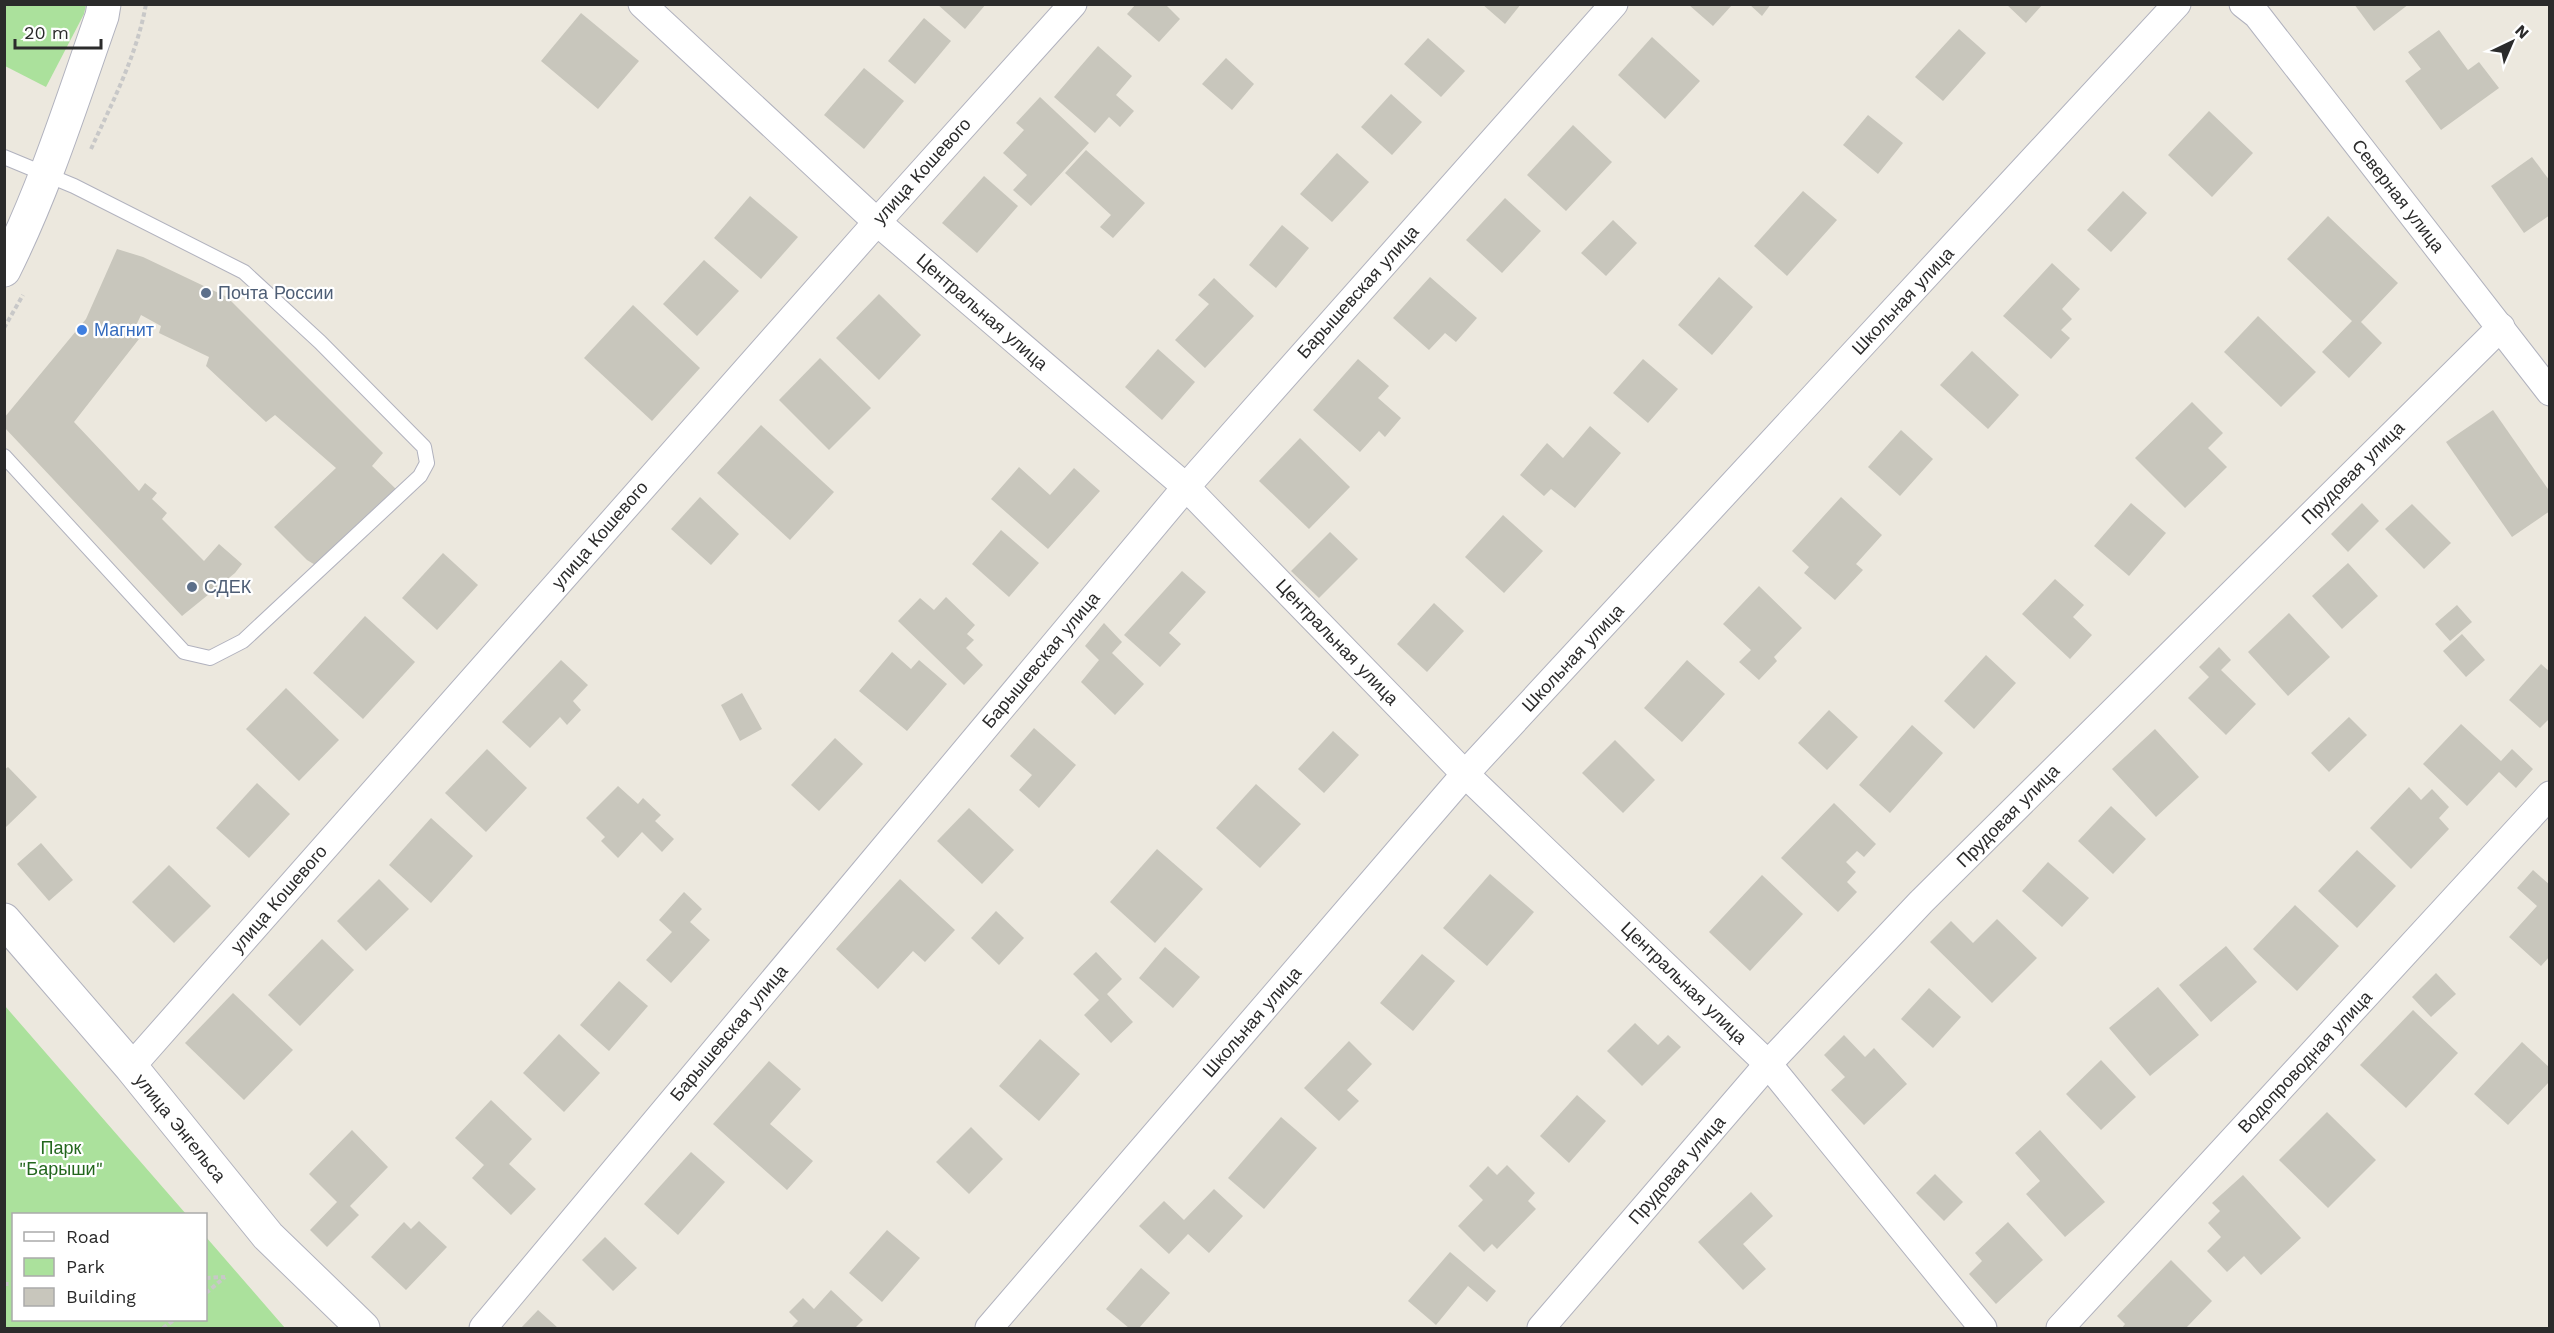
<svg xmlns="http://www.w3.org/2000/svg" width="2554" height="1333" font-family="'Work Sans',sans-serif">
<rect width="100%" height="100%" fill="#ece8de"/>
<g fill="#abe19c">
<polygon points="4,5 86,5 84,14 46,87 5,66"/>
<polygon points="5,1006 186,1214 14,1214 14,1320 206,1320 206,1237 285,1328 5,1328"/>
</g>
<g fill="#c8c6bc">
<polygon points="937,4 986,4 965,29"/>
<polygon points="1136,4 1165,4 1180,19 1159,42 1127,14"/>
<polygon points="1482,4 1521,4 1505,24"/>
<polygon points="1749,4 1771,4 1762,16"/>
<polygon points="2006,4 2043,4 2026,23"/>
<polygon points="2354,4 2409,4 2374,31"/>
<polygon points="1689,5 1732,5 1713,26"/>
<polygon points="581,13 639,61 598,109 541,61"/>
<polygon points="924,18 951,41 915,84 888,61"/>
<polygon points="1959,29 1986,53 1943,101 1915,77"/>
<polygon points="2439,30 2468,70 2479,62 2499,88 2441,130 2405,81 2421,69 2408,52"/>
<polygon points="1652,37 1700,81 1665,119 1618,75"/>
<polygon points="1428,38 1465,71 1441,97 1404,64"/>
<polygon points="1098,46 1132,76 1116,95 1134,111 1120,127 1109,117 1095,133 1054,97"/>
<polygon points="1226,58 1254,84 1232,110 1202,84"/>
<polygon points="864,68 904,101 864,149 824,115"/>
<polygon points="1391,94 1422,122 1392,155 1361,127"/>
<polygon points="1040,97 1089,143 1031,206 1013,190 1027,175 1003,153 1024,130 1016,123"/>
<polygon points="2209,111 2253,153 2212,197 2168,155"/>
<polygon points="1868,115 1903,143 1878,174 1843,145"/>
<polygon points="1573,125 1612,162 1566,211 1527,175"/>
<polygon points="1086,150 1145,203 1113,238 1100,227 1111,215 1065,173"/>
<polygon points="1337,153 1369,182 1332,222 1300,194"/>
<polygon points="2532,157 2550,181 2550,215 2524,233 2491,186"/>
<polygon points="984,176 1018,206 977,253 942,223"/>
<polygon points="1803,191 1837,220 1787,276 1754,246"/>
<polygon points="2123,191 2147,213 2111,252 2087,230"/>
<polygon points="750,196 798,237 761,279 714,238"/>
<polygon points="1505,198 1541,231 1502,273 1466,240"/>
<polygon points="2328,216 2398,283 2361,322 2382,343 2349,378 2322,352 2352,321 2287,259"/>
<polygon points="1613,220 1637,243 1606,276 1581,253"/>
<polygon points="1282,225 1309,248 1276,288 1249,265"/>
<polygon points="117,249 143,257 227,297 383,453 372,466 397,490 317,566 307,560 274,527 336,468 275,415 266,422 206,366 209,357 159,333 161,326 141,315 132,334 139,339 74,422 139,491 145,483 157,493 152,499 167,513 162,519 204,561 219,544 242,564 235,573 182,616 4,427 4,418 86,319"/>
<polygon points="704,260 739,291 697,336 663,304"/>
<polygon points="2052,263 2080,289 2062,309 2072,319 2061,330 2070,338 2051,359 2003,316"/>
<polygon points="1430,277 1477,318 1456,342 1445,333 1429,350 1393,318"/>
<polygon points="1719,277 1753,307 1712,355 1678,325"/>
<polygon points="1214,278 1254,316 1205,368 1175,340 1209,304 1198,295"/>
<polygon points="879,294 921,335 879,380 836,338"/>
<polygon points="633,305 700,368 652,421 584,358"/>
<polygon points="2258,316 2316,372 2281,407 2224,352"/>
<polygon points="1158,349 1195,382 1162,420 1125,387"/>
<polygon points="1972,351 2019,395 1988,429 1940,385"/>
<polygon points="820,358 871,408 829,450 779,400"/>
<polygon points="1358,359 1389,386 1378,398 1401,418 1385,437 1379,431 1360,452 1313,410"/>
<polygon points="1643,359 1678,389 1648,423 1613,393"/>
<polygon points="2192,402 2223,433 2208,448 2227,467 2185,508 2135,458"/>
<polygon points="2493,410 2550,492 2550,511 2512,537 2446,442"/>
<polygon points="761,425 834,492 790,540 717,473"/>
<polygon points="1590,426 1621,453 1575,508 1551,489 1544,496 1520,475 1547,443 1563,458"/>
<polygon points="1901,430 1933,459 1900,496 1868,467"/>
<polygon points="1300,438 1350,487 1309,529 1259,481"/>
<polygon points="1019,467 1050,495 1074,468 1100,491 1048,549 991,499"/>
<polygon points="700,497 739,534 711,565 671,529"/>
<polygon points="1841,497 1882,535 1856,564 1863,570 1835,600 1804,573 1809,567 1792,551"/>
<polygon points="2131,503 2166,533 2129,576 2094,546"/>
<polygon points="2362,503 2379,521 2348,552 2331,534"/>
<polygon points="2412,504 2451,543 2424,569 2385,529"/>
<polygon points="1503,515 1543,551 1504,593 1465,557"/>
<polygon points="1001,530 1039,563 1009,597 972,564"/>
<polygon points="1330,532 1358,559 1319,598 1291,571"/>
<polygon points="443,553 478,585 437,630 402,598"/>
<polygon points="2348,563 2378,596 2342,629 2312,596"/>
<polygon points="1182,571 1206,592 1169,633 1181,644 1160,667 1124,635"/>
<polygon points="2055,579 2084,605 2073,617 2092,635 2070,659 2022,614"/>
<polygon points="1759,586 1802,628 1774,657 1777,661 1759,680 1739,662 1751,650 1723,624"/>
<polygon points="946,597 975,625 967,634 974,640 966,648 983,665 964,685 898,621 920,598 934,610"/>
<polygon points="1434,603 1464,631 1427,672 1397,644"/>
<polygon points="2457,605 2472,622 2450,641 2435,624"/>
<polygon points="2289,613 2330,657 2288,696 2248,652"/>
<polygon points="365,616 415,662 363,719 313,673"/>
<polygon points="1104,623 1122,642 1112,653 1144,684 1115,715 1081,682 1099,660 1085,646"/>
<polygon points="2462,634 2485,660 2466,677 2443,651"/>
<polygon points="2219,647 2231,660 2221,670 2256,704 2226,735 2188,698 2209,677 2199,667"/>
<polygon points="892,652 911,669 919,660 947,684 907,731 859,691"/>
<polygon points="1986,655 2016,683 1974,729 1944,701"/>
<polygon points="561,660 588,685 573,701 581,710 567,725 560,717 530,748 502,722"/>
<polygon points="1687,660 1725,694 1682,742 1644,708"/>
<polygon points="2541,664 2550,672 2550,718 2540,728 2509,700"/>
<polygon points="286,688 339,740 299,781 246,729"/>
<polygon points="742,693 762,729 740,741 721,705"/>
<polygon points="1829,710 1858,737 1827,770 1798,743"/>
<polygon points="2349,717 2367,735 2329,772 2311,753"/>
<polygon points="2461,724 2501,761 2512,749 2533,769 2516,788 2499,772 2467,806 2423,764"/>
<polygon points="1912,725 1943,753 1890,813 1859,785"/>
<polygon points="1034,728 1076,765 1039,808 1019,790 1032,775 1010,756"/>
<polygon points="2155,729 2199,777 2156,817 2112,769"/>
<polygon points="1333,731 1359,755 1324,793 1298,769"/>
<polygon points="835,738 863,764 819,811 791,785"/>
<polygon points="1615,740 1655,780 1623,813 1582,773"/>
<polygon points="487,749 527,788 486,832 445,793"/>
<polygon points="8,767 37,797 6,827 4,770"/>
<polygon points="257,783 290,814 249,858 216,828"/>
<polygon points="1256,784 1301,824 1260,868 1216,828"/>
<polygon points="618,786 638,804 643,798 661,815 655,821 674,839 662,852 642,832 618,858 601,841 605,837 586,818"/>
<polygon points="2409,787 2421,800 2432,789 2449,807 2439,818 2449,829 2411,869 2370,828"/>
<polygon points="1834,803 1876,844 1864,857 1857,851 1846,862 1856,872 1847,882 1857,892 1838,912 1781,858"/>
<polygon points="2111,806 2146,839 2113,874 2078,841"/>
<polygon points="969,808 1014,850 982,884 937,841"/>
<polygon points="431,818 473,856 431,903 389,865"/>
<polygon points="41,843 73,880 49,901 17,864"/>
<polygon points="1157,849 1203,889 1155,943 1110,902"/>
<polygon points="2357,850 2396,886 2357,928 2318,891"/>
<polygon points="2048,862 2089,898 2062,927 2022,891"/>
<polygon points="169,865 211,906 174,943 132,902"/>
<polygon points="2533,870 2550,885 2550,956 2541,966 2509,937 2537,906 2517,888"/>
<polygon points="1490,874 1534,912 1487,966 1443,928"/>
<polygon points="1762,875 1803,914 1750,971 1709,932"/>
<polygon points="379,879 409,909 366,951 337,921"/>
<polygon points="900,879 955,930 925,962 913,951 878,989 836,949"/>
<polygon points="684,892 702,909 690,922 710,940 671,983 646,960 672,932 659,920"/>
<polygon points="2295,905 2339,946 2297,991 2253,949"/>
<polygon points="996,911 1024,938 999,965 971,938"/>
<polygon points="1997,919 2037,958 1992,1003 1930,942 1951,921 1973,943"/>
<polygon points="322,939 354,970 300,1026 268,995"/>
<polygon points="2226,946 2257,982 2211,1022 2179,985"/>
<polygon points="1165,947 1200,977 1173,1008 1139,978"/>
<polygon points="1096,952 1122,979 1107,994 1133,1022 1111,1043 1084,1015 1099,1000 1073,974"/>
<polygon points="1422,954 1455,981 1413,1031 1380,1003"/>
<polygon points="2436,973 2456,994 2431,1017 2412,997"/>
<polygon points="619,981 648,1006 609,1051 580,1025"/>
<polygon points="2158,987 2199,1035 2150,1076 2109,1028"/>
<polygon points="1929,988 1961,1017 1933,1048 1901,1019"/>
<polygon points="233,993 293,1050 244,1100 185,1043"/>
<polygon points="2413,1010 2458,1053 2406,1108 2360,1065"/>
<polygon points="1635,1023 1658,1045 1668,1035 1681,1047 1642,1086 1607,1051"/>
<polygon points="559,1034 600,1073 564,1112 523,1073"/>
<polygon points="1844,1035 1865,1057 1874,1048 1907,1084 1864,1125 1831,1090 1845,1077 1824,1055"/>
<polygon points="1040,1039 1080,1074 1039,1121 999,1086"/>
<polygon points="1349,1041 1372,1064 1347,1090 1359,1101 1339,1121 1304,1088"/>
<polygon points="2522,1042 2550,1068 2550,1081 2508,1125 2474,1094"/>
<polygon points="2101,1060 2136,1097 2101,1130 2066,1094"/>
<polygon points="769,1061 801,1089 770,1124 813,1161 787,1190 713,1124"/>
<polygon points="1577,1095 1606,1121 1569,1163 1540,1136"/>
<polygon points="491,1100 532,1139 509,1164 536,1189 511,1215 472,1178 484,1165 455,1138"/>
<polygon points="2327,1112 2376,1160 2328,1208 2279,1160"/>
<polygon points="1281,1117 1317,1148 1264,1209 1228,1178"/>
<polygon points="971,1127 1003,1159 969,1194 936,1162"/>
<polygon points="352,1130 388,1167 350,1206 359,1215 327,1247 310,1230 337,1202 309,1174"/>
<polygon points="2040,1130 2105,1202 2065,1237 2026,1194 2040,1181 2015,1153"/>
<polygon points="691,1152 725,1182 678,1235 644,1204"/>
<polygon points="1507,1165 1535,1193 1528,1201 1536,1209 1497,1249 1492,1244 1484,1252 1458,1226 1483,1200 1469,1186 1488,1166 1497,1175"/>
<polygon points="1935,1174 1963,1202 1944,1221 1916,1193"/>
<polygon points="2243,1175 2301,1238 2261,1275 2244,1256 2227,1272 2207,1251 2221,1237 2208,1223 2220,1211 2212,1203"/>
<polygon points="1214,1189 1243,1216 1209,1253 1188,1234 1169,1254 1139,1226 1164,1201 1184,1220"/>
<polygon points="1751,1192 1773,1216 1743,1244 1766,1269 1743,1290 1698,1242"/>
<polygon points="419,1221 447,1247 406,1290 371,1257 404,1222 411,1229"/>
<polygon points="2008,1222 2043,1260 1996,1304 1969,1274 1982,1261 1975,1253"/>
<polygon points="887,1230 920,1258 882,1302 849,1273"/>
<polygon points="605,1237 637,1268 613,1291 582,1260"/>
<polygon points="1450,1252 1496,1291 1487,1302 1468,1286 1436,1325 1408,1301"/>
<polygon points="2171,1260 2212,1301 2186,1328 2122,1328 2125,1324 2117,1316"/>
<polygon points="1141,1268 1170,1293 1139,1328 1129,1328 1106,1309"/>
<polygon points="831,1290 863,1320 855,1328 791,1328 798,1321 789,1312 803,1298 814,1309"/>
<polygon points="538,1310 558,1328 521,1328"/>
</g>
<g fill="none" stroke-linecap="round" stroke-linejoin="round">
<g stroke="#b1b2be" stroke-width="16">
<polyline id="service" points="4,157 74,186 244,272 320,342 424,447 427,463 420,476 243,641 210,658 184,652 4,456"/>
</g>
<g stroke="#b1b2be" stroke-width="29">
<g id="minor">
<polyline points="642,4 877,222 1186,487 1465,774 1768,1064 1983,1328"/>
<polyline points="2243,4 2257,15 2550,392"/>
<polyline points="131,1067 877,222 1073,4"/>
<polyline points="483,1328 1186,487 1614,4"/>
<polyline points="989,1328 1465,774 2177,4"/>
<polyline points="1541,1328 1768,1064 1921,902 2501,327"/>
<polyline points="2060,1328 2550,795"/>
</g>
</g>
<g stroke="#b1b2be" stroke-width="35">
<g id="tertiary">
<path d="M 4,270 C 45,188 72,101 102,16 L 104,4"/>
<polyline points="4,920 131,1067 268,1236 363,1328"/>
</g>
</g>
<g stroke="#c8c8c8" stroke-width="4" stroke-dasharray="4.5 3" stroke-linecap="butt">
<path d="M 91,149 C 112,103 137,55 146,4"/>
<polyline points="4,328 23,295"/>
<polyline points="206,1278 225,1277"/>
<polyline points="4,1284 14,1284"/>
<polyline points="206,1293 225,1277"/>
<polyline points="163,1328 174,1320"/>
</g>
<use href="#service" stroke="#fff" stroke-width="14"/>
<use href="#minor" stroke="#fff" stroke-width="27"/>
<use href="#tertiary" stroke="#fff" stroke-width="33"/>
</g>
<g fill="#5c6f8a" stroke="#fff" stroke-width="2">
<circle cx="206" cy="293" r="6"/>
<circle cx="192" cy="587" r="6"/>
</g>
<circle fill="#3f7fe0" stroke="#fff" stroke-width="2" cx="82" cy="330" r="6"/>
<g text-anchor="middle" stroke-width="4.5" stroke-linejoin="round" paint-order="stroke">
<g font-size="18" fill="#2b2b2b" stroke="#fff">
<text transform="translate(922 171) rotate(-48)" y="6">улица Кошевого</text>
<text transform="translate(2398 196) rotate(52)" y="6">Северная улица</text>
<text transform="translate(1358 292) rotate(-48)" y="6">Барышевская улица</text>
<text transform="translate(1903 301) rotate(-47)" y="6">Школьная улица</text>
<text transform="translate(982 312) rotate(41)" y="6">Центральная улица</text>
<text transform="translate(2353 473) rotate(-45)" y="6">Прудовая улица</text>
<text transform="translate(600 535) rotate(-49)" y="6">улица Кошевого</text>
<text transform="translate(1337 642) rotate(46)" y="6">Центральная улица</text>
<text transform="translate(1573 658) rotate(-47)" y="6">Школьная улица</text>
<text transform="translate(1041 660) rotate(-50)" y="6">Барышевская улица</text>
<text transform="translate(2008 816) rotate(-45)" y="6">Прудовая улица</text>
<text transform="translate(279 899) rotate(-49)" y="6">улица Кошевого</text>
<text transform="translate(1684 983) rotate(44)" y="6">Центральная улица</text>
<text transform="translate(1252 1022) rotate(-49)" y="6">Школьная улица</text>
<text transform="translate(729 1033) rotate(-50)" y="6">Барышевская улица</text>
<text transform="translate(2305 1062) rotate(-47)" y="6">Водопроводная улица</text>
<text transform="translate(180 1128) rotate(51)" y="6">улица Энгельса</text>
<text transform="translate(1677 1170) rotate(-49)" y="6">Прудовая улица</text>
</g>
<g font-size="18" fill="#4e5e75" stroke="#fff" text-anchor="start">
<text x="218" y="299">Почта России</text>
<text x="204" y="593">СДЕК</text>
</g>
<g font-size="18" fill="#366cbe" stroke="#fff" text-anchor="start">
<text x="94" y="336">Магнит</text>
</g>
<g font-size="18" fill="#23661d" stroke="#fff">
<text x="61" y="1154">Парк<tspan x="61" dy="21">"Барыши"</tspan></text>
</g>
</g>
<rect width="2554" height="1333" fill="none" stroke="#2b2b2b" stroke-width="12"/>
<rect x="12" y="1213" width="195" height="108" fill="#ffffff" stroke="#aaaaaa" stroke-width="1.5"/>
<rect x="24" y="1232" width="30" height="9" fill="#ffffff" stroke="#aaaaaa" stroke-width="1.5"/>
<text x="66" y="1243" font-size="18" fill="#2b2b2b">Road</text>
<rect x="24" y="1258" width="30" height="18" fill="#abe19c" stroke="#aaaaaa" stroke-width="1.5"/>
<text x="66" y="1273" font-size="18" fill="#2b2b2b">Park</text>
<rect x="24" y="1288" width="30" height="18" fill="#c8c6bc" stroke="#aaaaaa" stroke-width="1.5"/>
<text x="66" y="1303" font-size="18" fill="#2b2b2b">Building</text>
<g transform="translate(2512 42) rotate(44)" stroke="#ffffff" stroke-width="4.5" paint-order="stroke">
<path d="M0-4.5L10 22L0 15L-10 22Z" fill="#2b2b2b"/>
<text y="-9" font-size="16" font-weight="bold" text-anchor="middle" fill="#2b2b2b">N</text>
</g>
<path d="M15 39v9h86v-9" fill="none" stroke="#2b2b2b" stroke-width="3"/>
<text x="24" y="39" font-size="18" fill="#2b2b2b" stroke="#ffffff" stroke-width="4.5" paint-order="stroke">20 m</text>
</svg>
